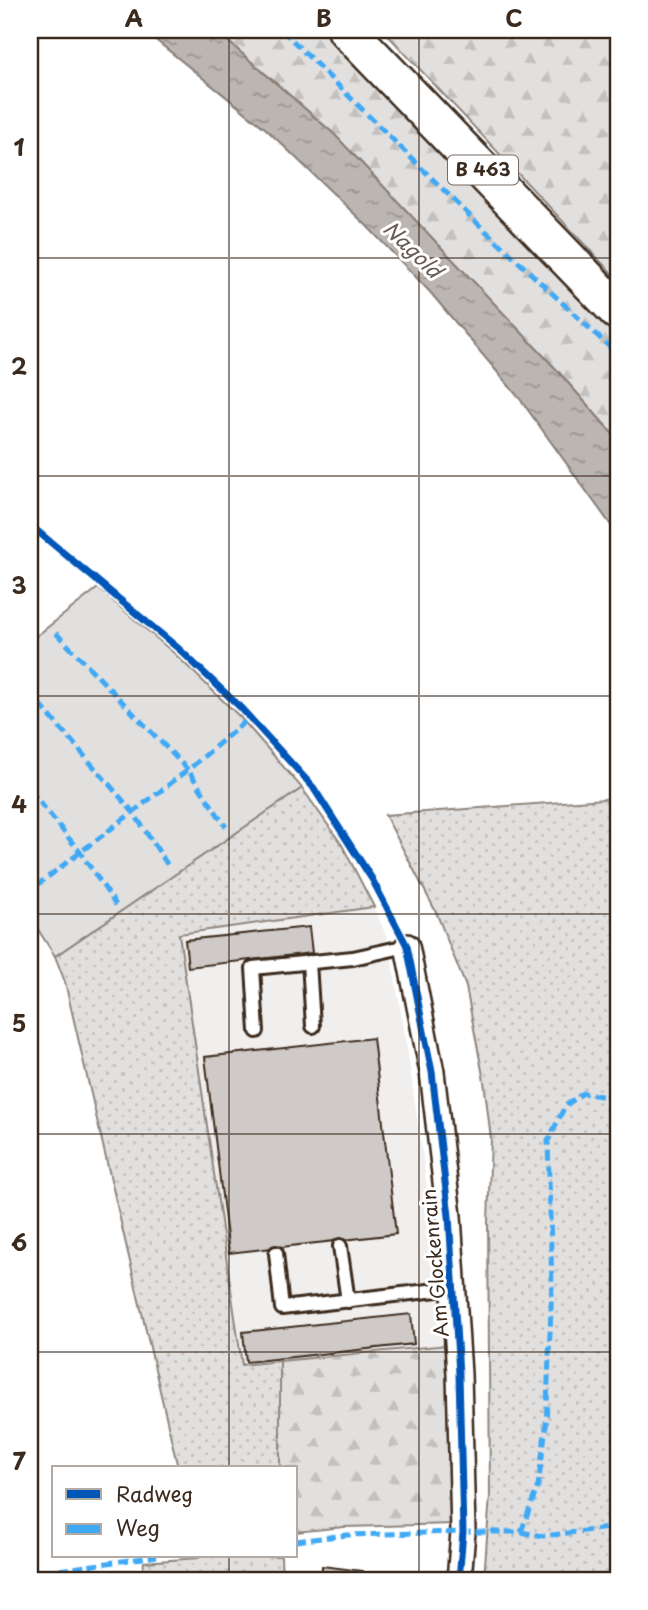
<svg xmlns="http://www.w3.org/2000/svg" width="648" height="1610" font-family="'Playpen Sans',sans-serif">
<defs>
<pattern id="grass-dots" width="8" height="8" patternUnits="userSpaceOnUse" patternTransform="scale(1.75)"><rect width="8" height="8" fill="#e2e0de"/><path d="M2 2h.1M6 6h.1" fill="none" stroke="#c3c0be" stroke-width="1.8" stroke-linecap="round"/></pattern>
<pattern id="forest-firs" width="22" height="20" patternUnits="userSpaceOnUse" patternTransform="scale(1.75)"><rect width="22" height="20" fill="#e2e0de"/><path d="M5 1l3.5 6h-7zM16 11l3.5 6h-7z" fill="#c3c0be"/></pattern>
<pattern id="water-ripples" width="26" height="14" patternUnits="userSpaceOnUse" patternTransform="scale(1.75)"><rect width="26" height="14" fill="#bcb6b3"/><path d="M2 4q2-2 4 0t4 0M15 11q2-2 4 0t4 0" fill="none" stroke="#9a9491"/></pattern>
</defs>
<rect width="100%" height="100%" fill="#fff"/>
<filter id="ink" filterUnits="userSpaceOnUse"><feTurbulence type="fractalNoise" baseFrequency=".0143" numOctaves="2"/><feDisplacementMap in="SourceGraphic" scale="14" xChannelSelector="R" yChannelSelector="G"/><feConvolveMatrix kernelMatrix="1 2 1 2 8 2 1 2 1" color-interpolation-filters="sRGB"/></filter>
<g filter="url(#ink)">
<polygon fill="#f1efee" points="374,907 388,940 405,1035 439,1269 447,1345 242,1365 179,934"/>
<g fill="url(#grass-dots)" stroke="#8e857e" stroke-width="2">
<polygon points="302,788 342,845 374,907 179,934 242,1365 280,1361 280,1468 178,1468 65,982 55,956"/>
<polygon points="618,798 618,1580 484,1580 490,1495 488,1222 491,1139 484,1081 466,987 436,912 385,815"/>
<polygon points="198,1556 281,1556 282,1580 142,1580 144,1562 198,1558"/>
</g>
<g fill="url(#forest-firs)" stroke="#8e857e" stroke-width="2">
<polygon points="215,30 322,30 516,223 618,336 618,440 556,369 334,134"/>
<polygon points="383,30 606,30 618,40 618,280"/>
<polygon points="447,1345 454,1524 344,1527 296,1532 296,1468 280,1468 280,1361"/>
</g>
<polygon fill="#e2e0de" stroke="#8e857e" stroke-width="2" points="98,588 175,654 240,717 302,788 55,956 30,917 30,641"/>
<polygon fill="url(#water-ripples)" stroke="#887e77" stroke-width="2" points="151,30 215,30 334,134 556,369 618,440 618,535 520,399 430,292 367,226 266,129 147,33"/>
<g fill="#cfcac7" stroke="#3b2a1e" stroke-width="2">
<polygon points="309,927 312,953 188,967 185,940"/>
<polygon points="373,1038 396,1234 229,1253 205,1057"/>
<polygon points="411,1314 414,1344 246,1362 243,1332"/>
<polygon points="322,1566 363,1571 362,1580 321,1580"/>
</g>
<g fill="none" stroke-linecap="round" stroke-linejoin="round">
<g stroke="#3b2a1e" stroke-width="18">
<g id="lane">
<polyline points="309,962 313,1026"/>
<polyline points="257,1031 253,968 353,958 407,946"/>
<polyline points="340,1246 348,1301"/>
<polyline points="276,1253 282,1308 454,1288"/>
</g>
</g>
<g stroke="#3b2a1e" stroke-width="28">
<polyline id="street" points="407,946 432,1072 449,1216 459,1374 463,1532 459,1580"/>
</g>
<g stroke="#3b2a1e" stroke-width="42">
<polyline id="primary" points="347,30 618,311"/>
</g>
<use href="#lane" stroke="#fff" stroke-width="12"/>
<use href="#street" stroke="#fff" stroke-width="23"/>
<use href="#primary" stroke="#fff" stroke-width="37"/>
<g stroke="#3fa9f5" stroke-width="5" stroke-dasharray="10 5" stroke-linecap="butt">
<polyline points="282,30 475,221 618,355"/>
<polyline points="56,633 188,770 249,718"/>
<polyline points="30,693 133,812 169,867"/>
<polyline points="30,790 80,852 116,905"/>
<polyline points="36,886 188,770 226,827"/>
<polyline points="521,1532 538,1486 546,1427 552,1286 548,1141 565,1106 583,1093 618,1099"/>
<polyline points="296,1541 347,1535 463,1532 521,1532 543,1536 618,1527"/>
<polyline points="30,1574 157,1556"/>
</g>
<g stroke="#fff" stroke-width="11">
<polyline id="cycleway" points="30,525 179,649 240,707 313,787 372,879 407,946 432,1072 449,1216 459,1374 463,1532 459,1580"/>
</g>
<use href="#cycleway" stroke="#0057b8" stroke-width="7"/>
</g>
</g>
<path fill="none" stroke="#3b2a1e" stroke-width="2" stroke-opacity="0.55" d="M 229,30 L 229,1468M 419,30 L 419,1580M 30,258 L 618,258M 30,476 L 618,476M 30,696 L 618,696M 30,914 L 618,914M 30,1134 L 618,1134M 30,1352 L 618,1352M 229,1556 L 229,1580"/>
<g text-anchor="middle" stroke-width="6" stroke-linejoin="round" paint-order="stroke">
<rect fill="#fff" stroke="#766a62" stroke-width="2" x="448" y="155.5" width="70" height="29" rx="5"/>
<g font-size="18" font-weight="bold" fill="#3b2a1e">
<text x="483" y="176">B 463</text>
</g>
<g font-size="19" fill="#3b2a1e" stroke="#fff">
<text transform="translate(435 1263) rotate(-95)" y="7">Am Glockenrain</text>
</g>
<g font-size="21" font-style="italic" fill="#685b52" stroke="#fff">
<text transform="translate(412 250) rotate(44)" y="7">Nagold</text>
</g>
</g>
<rect width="648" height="1610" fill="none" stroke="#fff" stroke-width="77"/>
<rect x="52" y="1466" width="245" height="91" fill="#ffffff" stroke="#b1aaa5" stroke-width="2"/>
<rect x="66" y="1489" width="35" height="10" fill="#0057b8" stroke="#b1aaa5" stroke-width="2"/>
<text x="116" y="1502" font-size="21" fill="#3b2a1e">Radweg</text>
<rect x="66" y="1524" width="35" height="10" fill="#3fa9f5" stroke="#b1aaa5" stroke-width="2"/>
<text x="116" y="1536" font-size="21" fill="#3b2a1e">Weg</text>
<rect x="38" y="38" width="572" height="1534" fill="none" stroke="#3b2a1e" stroke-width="2.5"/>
<g font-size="23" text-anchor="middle" font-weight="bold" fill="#3b2a1e">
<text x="134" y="27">A</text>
<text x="324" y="27">B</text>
<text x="514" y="27">C</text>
<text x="19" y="156">1</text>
<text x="19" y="375">2</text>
<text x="19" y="594">3</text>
<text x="19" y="813">4</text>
<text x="19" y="1032">5</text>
<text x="19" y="1251">6</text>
<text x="19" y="1470">7</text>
</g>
</svg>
